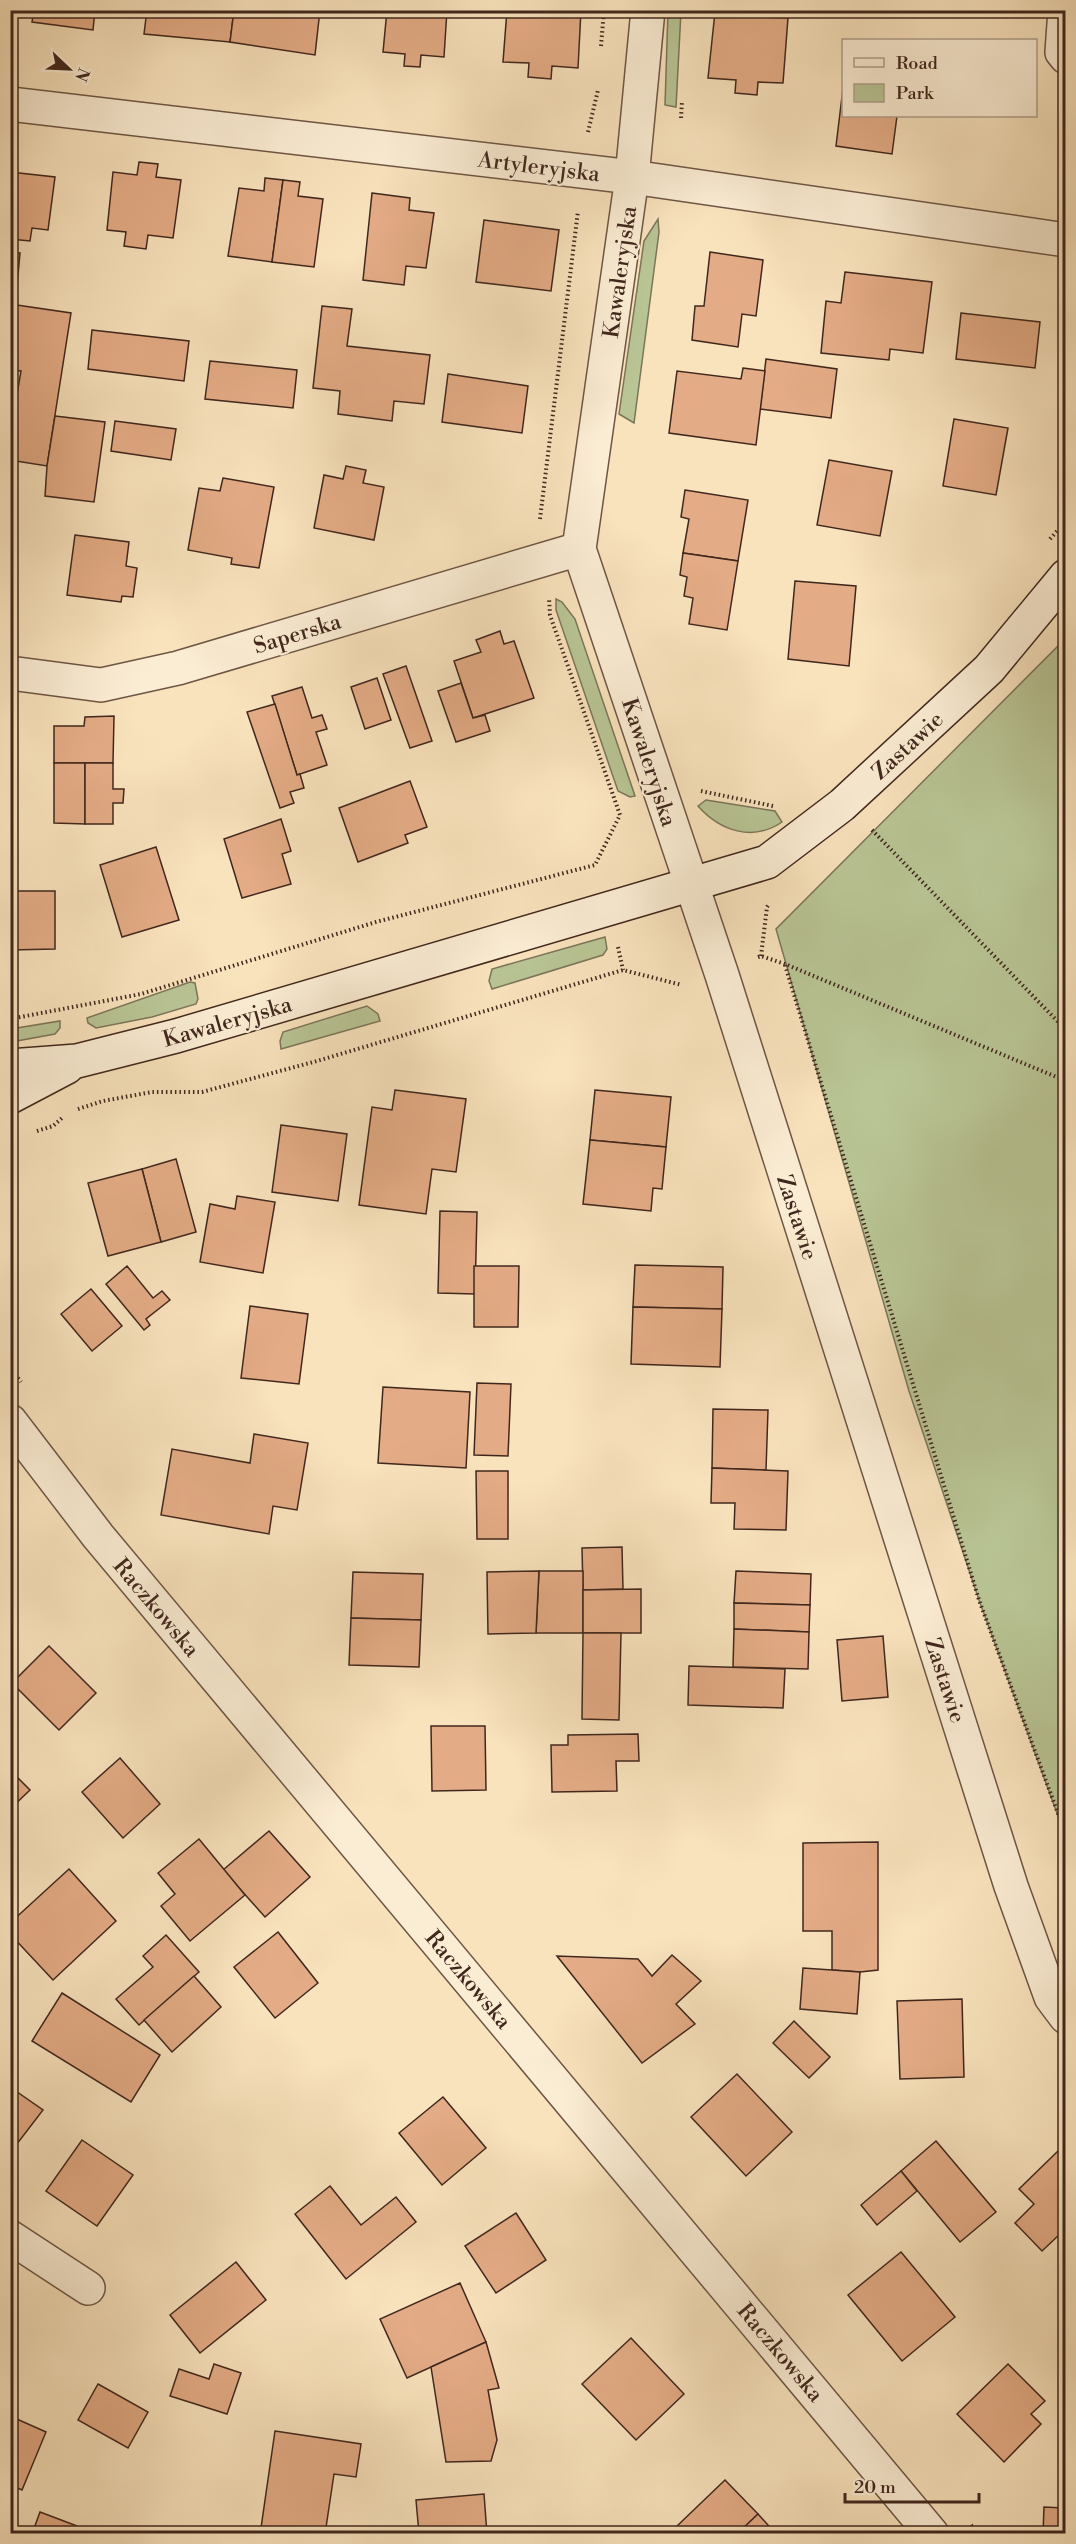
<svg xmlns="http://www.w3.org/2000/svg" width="1076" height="2544" font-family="'Libre Bodoni',serif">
<rect width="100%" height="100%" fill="#f9e3bd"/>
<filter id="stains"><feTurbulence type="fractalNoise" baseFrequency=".00333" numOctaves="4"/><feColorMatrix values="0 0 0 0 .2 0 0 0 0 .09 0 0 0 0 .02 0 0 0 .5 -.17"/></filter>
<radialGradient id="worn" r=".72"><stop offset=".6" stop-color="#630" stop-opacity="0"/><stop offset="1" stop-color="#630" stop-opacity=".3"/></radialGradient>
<g fill="#b9c595" stroke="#7c7659" stroke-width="1.5">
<polygon points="668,11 681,11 676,107 665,105"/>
<polygon points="658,219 659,232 634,423 619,414 644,241"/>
<polygon points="556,599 562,602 575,619 635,796 630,797 618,791 556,610"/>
<polygon points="1064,640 1066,641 1065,1835 979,1600 909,1391 776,929"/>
<path d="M 706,800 L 775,811 L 782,822 C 753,842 720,831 698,806 Z"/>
<polygon points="605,937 607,949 603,955 492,989 489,981 492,969"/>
<polygon points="190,982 195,983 198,999 196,1004 152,1017 96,1028 88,1023 87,1018"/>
<polygon points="367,1006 378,1014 380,1021 281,1049 280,1041 283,1032"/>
<polygon points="60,1021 60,1028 55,1034 11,1042 11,1029"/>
</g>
<g fill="#e4ac86" stroke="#40271d" stroke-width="1.5">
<polygon points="34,10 95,10 93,30 32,22"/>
<polygon points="147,10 234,10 230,42 144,34"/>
<polygon points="234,10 320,10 315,55 230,42"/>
<polygon points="387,10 447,10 444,57 421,55 420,67 404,66 405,54 383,52"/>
<polygon points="507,10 581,10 578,68 552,66 551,79 528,77 529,63 503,62"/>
<polygon points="738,10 765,10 765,17 788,18 783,83 758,82 757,95 735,93 736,80 708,78 715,12 738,14"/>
<polygon points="843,88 844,116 897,116 892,154 836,146"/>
<polygon points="139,162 158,164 156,177 181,180 173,238 148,235 146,249 124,246 126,232 107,230 113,172 137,175"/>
<polygon points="10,172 55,177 48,230 32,228 30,241 10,239"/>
<polygon points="265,178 283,180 272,262 228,256 239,188 264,191"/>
<polygon points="283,180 300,182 298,196 323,199 314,267 272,262"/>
<polygon points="372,193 410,198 409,210 434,213 426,268 406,266 404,285 363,280"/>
<polygon points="484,220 559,230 551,291 476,282"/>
<polygon points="10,252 20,253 17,286 10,285"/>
<polygon points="710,252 763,260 756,316 742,314 738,347 692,340 695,306 704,306"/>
<polygon points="845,272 932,282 923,353 890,349 889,360 821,353 826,301 841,303"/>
<polygon points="10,304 71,313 47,466 10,460 10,436 21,371 10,370"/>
<polygon points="322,306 352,309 347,346 430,355 424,404 394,401 392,421 338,414 340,391 313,388"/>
<polygon points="961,313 1040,322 1035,368 956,359"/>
<polygon points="92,330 189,341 184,381 88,369"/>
<polygon points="766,359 837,369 831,418 760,409"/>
<polygon points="210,361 297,370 293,408 205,399"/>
<polygon points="743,368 765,371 756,445 669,433 677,371 741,379"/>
<polygon points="448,374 528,386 522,433 442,422"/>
<polygon points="55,416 105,422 94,502 45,496 47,466"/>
<polygon points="954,419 1008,428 996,495 943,486"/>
<polygon points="115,421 176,429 171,460 111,451"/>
<polygon points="829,460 892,471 880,536 817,525"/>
<polygon points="346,466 366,470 363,483 384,487 374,540 314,528 324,475 343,479"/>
<polygon points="223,478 274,487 259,568 231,564 232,558 188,550 199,488 220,491"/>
<polygon points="685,490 748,500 738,561 683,553 689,519 681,517"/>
<polygon points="10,495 16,496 10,550"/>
<polygon points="75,535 129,542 126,566 137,568 133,597 122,596 121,602 67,595"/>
<polygon points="683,553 738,561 727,630 689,624 693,598 684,596 687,577 680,575"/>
<polygon points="795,581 856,586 849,666 788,659"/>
<polygon points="500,631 504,644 514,641 534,698 473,718 454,661 481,652 476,640"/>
<polygon points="406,666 432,741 410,748 383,674"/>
<polygon points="377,678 391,720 365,729 351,687"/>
<polygon points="461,683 473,718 485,715 490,731 456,742 438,691"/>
<polygon points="302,687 312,718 322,715 327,729 316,732 327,765 297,775 272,696"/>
<polygon points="275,704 297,775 300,774 304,788 290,792 294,803 280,808 247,712"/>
<polygon points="114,716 113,763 54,763 54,726 84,726 85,717"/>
<polygon points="54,763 85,763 85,824 54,823"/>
<polygon points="85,763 113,763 113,789 124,789 123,803 113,803 113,824 85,824"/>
<polygon points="410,781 427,827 405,835 408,843 358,862 339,808"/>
<polygon points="281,819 291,851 282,854 291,884 242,898 224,839"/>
<polygon points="156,847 179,920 122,937 100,865"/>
<polygon points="10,891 55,891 55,949 10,950"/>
<polygon points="395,1090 466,1099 456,1172 432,1169 426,1214 359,1205 372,1107 392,1110"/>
<polygon points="595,1090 671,1097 666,1147 590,1140"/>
<polygon points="281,1125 347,1134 338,1201 272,1192"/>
<polygon points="590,1140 666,1147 662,1189 653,1188 651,1211 583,1204"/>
<polygon points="176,1159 196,1232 161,1242 142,1169"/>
<polygon points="142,1169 161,1242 108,1256 88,1183"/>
<polygon points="237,1196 275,1202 263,1273 200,1262 210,1204 235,1209"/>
<polygon points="440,1211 477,1212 475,1294 438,1293"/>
<polygon points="635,1265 723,1267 722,1309 633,1307"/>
<polygon points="127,1266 153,1298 162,1291 170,1300 146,1319 150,1325 144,1330 106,1284"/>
<polygon points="474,1266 519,1266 518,1327 474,1327"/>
<polygon points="91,1289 122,1326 92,1351 61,1314"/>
<polygon points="250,1306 308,1314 299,1384 241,1378"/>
<polygon points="633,1307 722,1309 720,1367 631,1364"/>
<polygon points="477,1383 511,1384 508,1456 474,1455"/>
<polygon points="383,1387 470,1392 466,1468 378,1463"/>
<polygon points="713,1409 768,1410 766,1470 712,1468"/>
<polygon points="254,1434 308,1443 297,1510 273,1506 269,1534 161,1515 172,1449 250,1463"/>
<polygon points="712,1468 788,1471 786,1530 734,1529 735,1503 711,1503"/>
<polygon points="476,1471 508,1471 508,1539 477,1539"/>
<polygon points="622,1547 623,1589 583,1590 582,1548"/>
<polygon points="539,1571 583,1571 583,1633 536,1633"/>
<polygon points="539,1571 536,1633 488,1634 487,1572"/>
<polygon points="736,1571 811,1574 810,1605 734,1603"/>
<polygon points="353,1572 423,1574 421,1620 351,1618"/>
<polygon points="641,1589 641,1633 583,1633 583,1590"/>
<polygon points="734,1603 810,1605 809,1632 734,1629"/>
<polygon points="351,1618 421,1620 419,1667 349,1665"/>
<polygon points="734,1629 809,1632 808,1669 733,1667"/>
<polygon points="583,1633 621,1633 619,1720 582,1719"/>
<polygon points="883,1636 888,1697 842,1701 837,1640"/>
<polygon points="49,1646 96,1693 59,1730 12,1683"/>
<polygon points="689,1666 785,1669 783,1708 688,1705"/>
<polygon points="431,1726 485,1726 486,1790 432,1791"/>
<polygon points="638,1734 639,1761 616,1761 617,1791 552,1792 551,1745 568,1745 568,1735"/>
<polygon points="120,1758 160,1804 123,1838 82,1792"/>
<polygon points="10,1770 30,1790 10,1809"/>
<polygon points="269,1831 310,1877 265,1917 223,1870"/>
<polygon points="199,1839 245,1895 190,1941 161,1906 175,1894 158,1873"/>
<polygon points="878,1842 878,1970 860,1972 832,1970 832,1931 803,1931 803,1843"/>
<polygon points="69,1869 116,1921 53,1980 10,1934 10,1923"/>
<polygon points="278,1932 318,1983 275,2018 234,1967"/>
<polygon points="166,1935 199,1972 139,2025 116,1999 153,1967 143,1956"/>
<polygon points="672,1955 701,1981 676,2004 695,2024 642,2063 557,1956 638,1959 652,1976"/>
<polygon points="803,1968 860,1972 857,2014 800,2009"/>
<polygon points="194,1976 221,2007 172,2052 144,2020"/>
<polygon points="62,1993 160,2055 131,2102 32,2041"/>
<polygon points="962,1999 964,2077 900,2079 897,2001"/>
<polygon points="794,2021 830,2057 809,2078 773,2043"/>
<polygon points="737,2074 792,2132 746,2176 691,2117"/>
<polygon points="10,2087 43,2110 10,2153"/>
<polygon points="443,2097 486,2148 442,2185 399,2133"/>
<polygon points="82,2140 133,2175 97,2226 46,2191"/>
<polygon points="936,2141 996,2212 960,2242 901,2171"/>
<polygon points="1059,2150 1066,2157 1066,2239 1060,2234 1042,2251 1015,2223 1034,2204 1019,2189"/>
<polygon points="901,2171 917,2191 877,2225 861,2205"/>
<polygon points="330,2186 361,2225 396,2197 416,2222 346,2279 295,2214"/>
<polygon points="516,2213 546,2260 496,2293 465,2246"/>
<polygon points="901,2252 955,2317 902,2361 848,2295"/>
<polygon points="236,2262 266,2300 200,2353 170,2315"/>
<polygon points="460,2283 486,2342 407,2378 380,2319"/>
<polygon points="631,2338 684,2394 636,2440 582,2384"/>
<polygon points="486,2342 499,2388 488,2390 497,2440 491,2461 446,2462 431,2367"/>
<polygon points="214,2364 241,2373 227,2414 170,2396 179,2369 209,2379"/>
<polygon points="1008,2364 1045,2401 1031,2414 1041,2424 1004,2462 957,2414"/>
<polygon points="98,2384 148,2412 128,2448 78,2420"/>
<polygon points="10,2416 46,2432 22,2490 10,2485"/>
<polygon points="275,2431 361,2444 356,2477 334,2474 325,2534 295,2534 261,2528"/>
<polygon points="725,2480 758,2514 737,2534 684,2534 677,2526"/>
<polygon points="1065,2483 1066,2534 1043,2534 1044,2507 1064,2508"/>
<polygon points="484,2494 487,2534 419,2534 416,2500"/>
<polygon points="40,2512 77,2526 74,2534 32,2534"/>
<polygon points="758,2514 776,2534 737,2534"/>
</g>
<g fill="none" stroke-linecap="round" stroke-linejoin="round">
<g stroke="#6e5645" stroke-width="36">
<g id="street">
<polyline points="648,10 632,177 579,549 722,975 1011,1886 1051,1997 1066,2017"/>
<polyline points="1065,10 1062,52 1066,57"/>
<polyline points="10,104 632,177 1066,240"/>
<polyline points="10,673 101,685 178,668 579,549"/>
<polyline points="10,1421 98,1536 932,2534"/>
<polyline points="10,2237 88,2288"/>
</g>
</g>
<g stroke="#40271d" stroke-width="36">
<g id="secondary">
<polyline points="10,1066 77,1061 176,1036 767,862 842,805 989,669 1066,576"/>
<polyline points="10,1097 67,1067"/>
</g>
</g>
<g stroke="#40271d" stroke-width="4" stroke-dasharray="1.5 3" stroke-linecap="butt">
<polyline points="601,46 604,10"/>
<polyline points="681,118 682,101"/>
<polyline points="588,132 598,90"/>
<polyline points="540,519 578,211"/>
<polyline points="1050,539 1066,521"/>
<polyline points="701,791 773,806"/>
<polyline points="872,830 1066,1030"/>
<polyline points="618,947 623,970"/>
<polyline points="761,956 767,907 769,904"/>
<polyline points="758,957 761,956 785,964 1066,1081"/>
<polyline points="785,965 979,1600 1066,1835"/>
<polyline points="10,1019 141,994 376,922 595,865 620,815 550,615 549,598"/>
<polyline points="78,1109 103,1101 152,1092 202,1092 317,1061 623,970 682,985"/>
<polyline points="37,1131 53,1126 62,1118"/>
<polyline points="10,1367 21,1382"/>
<polyline points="971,2525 978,2534"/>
</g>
<use href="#street" stroke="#fbedd4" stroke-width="33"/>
<use href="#secondary" stroke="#fbedd4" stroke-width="33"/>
</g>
<g text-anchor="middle" stroke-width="4.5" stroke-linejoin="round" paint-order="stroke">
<g font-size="22" fill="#40271d" stroke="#fbedd4">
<text transform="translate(539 166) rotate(7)" y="8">Artyleryjska</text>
<text transform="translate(619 272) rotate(-82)" y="8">Kawaleryjska</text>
<text transform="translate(297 633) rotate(-17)" y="8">Saperska</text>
<text transform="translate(907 745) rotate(-43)" y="8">Zastawie</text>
<text transform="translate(650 762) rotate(72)" y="8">Kawaleryjska</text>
<text transform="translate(227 1021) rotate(-16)" y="8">Kawaleryjska</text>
<text transform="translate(798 1217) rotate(72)" y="8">Zastawie</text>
<text transform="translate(157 1607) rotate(50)" y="8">Raczkowska</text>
<text transform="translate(946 1680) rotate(72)" y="8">Zastawie</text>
<text transform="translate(469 1979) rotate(50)" y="8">Raczkowska</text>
<text transform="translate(781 2352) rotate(50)" y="8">Raczkowska</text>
</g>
</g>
<rect width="1076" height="2544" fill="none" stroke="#f9e3bd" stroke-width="36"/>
<rect x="12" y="12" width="1052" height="2520" fill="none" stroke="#40271d" stroke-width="3"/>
<rect x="18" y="18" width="1040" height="2508" fill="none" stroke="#40271d" stroke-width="1.5"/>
<rect x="842" y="39" width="195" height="78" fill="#fbedd4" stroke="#b09e8b" stroke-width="1.5"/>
<rect x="854" y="58" width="30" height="9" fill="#fbedd4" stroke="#b09e8b" stroke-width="1.5"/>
<text x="896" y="69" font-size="18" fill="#40271d">Road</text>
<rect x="854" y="84" width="30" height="18" fill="#b9c595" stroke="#b09e8b" stroke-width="1.5"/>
<text x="896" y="99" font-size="18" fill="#40271d">Park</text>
<g transform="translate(69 69) rotate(113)" stroke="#fbedd4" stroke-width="4.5" paint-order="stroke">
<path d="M0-4.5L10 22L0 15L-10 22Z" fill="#40271d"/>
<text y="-9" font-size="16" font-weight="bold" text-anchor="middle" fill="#40271d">N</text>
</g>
<path d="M845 2493v9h134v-9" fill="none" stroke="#40271d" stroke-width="3"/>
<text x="854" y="2493" font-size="18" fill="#40271d" stroke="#fbedd4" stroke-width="4.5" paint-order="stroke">20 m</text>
<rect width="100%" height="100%" filter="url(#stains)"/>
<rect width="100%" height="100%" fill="url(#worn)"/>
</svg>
